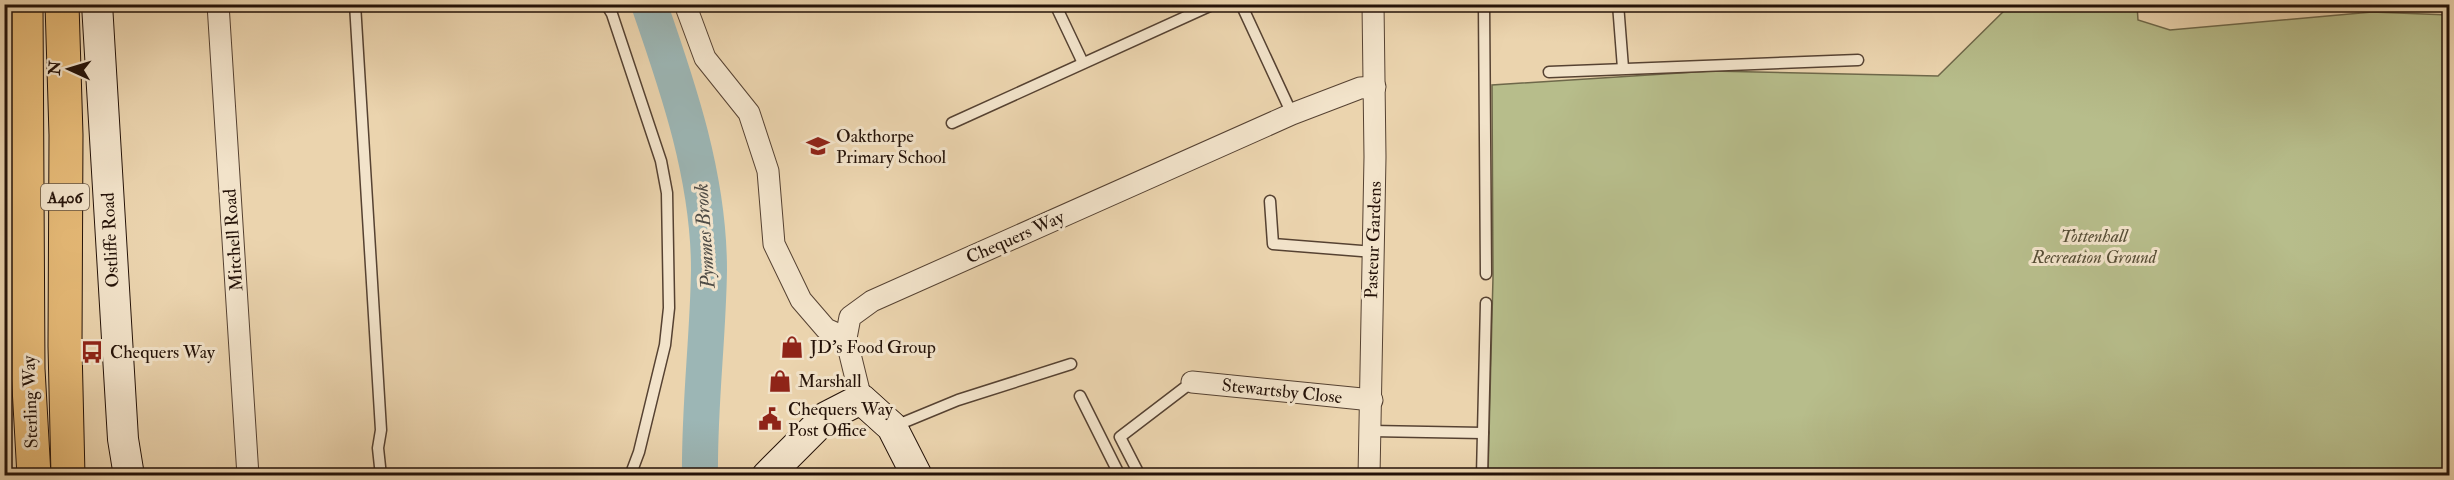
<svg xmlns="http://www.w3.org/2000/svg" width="2454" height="480" font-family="'IM FELL Double Pica',serif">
<rect width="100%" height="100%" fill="#ebd4ae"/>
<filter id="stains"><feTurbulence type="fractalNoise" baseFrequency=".00333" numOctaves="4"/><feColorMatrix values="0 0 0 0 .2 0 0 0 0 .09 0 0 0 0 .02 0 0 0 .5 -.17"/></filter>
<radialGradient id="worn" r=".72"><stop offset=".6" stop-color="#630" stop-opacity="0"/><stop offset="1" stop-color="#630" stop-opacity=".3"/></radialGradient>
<polygon fill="#b7bd8b" stroke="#6e684a" stroke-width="1.5" points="2010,5 2137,5 2138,20 2170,30 2372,12 2449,15 2450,219 2446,230 2450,237 2449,475 1488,476 1493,277 1492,85 1711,71 1938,76"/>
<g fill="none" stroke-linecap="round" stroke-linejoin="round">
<path stroke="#9cb6b5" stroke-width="36" d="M 649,4 C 679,90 709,178 709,270 C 708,339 699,407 700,476"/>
<g stroke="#564232" stroke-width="13">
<g id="lane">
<polyline points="355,4 381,430 378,448 381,476"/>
<polyline points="606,4 612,14 661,161 667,193 669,308 665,345 639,452 630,476"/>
<polyline points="1055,4 1083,63"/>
<polyline points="1241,4 1292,114"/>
<polyline points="1484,4 1486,274"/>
<polyline points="1618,4 1623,68"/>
<polyline points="1549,72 1858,60"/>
<polyline points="952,123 1214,4"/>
<polyline points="1270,201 1273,244 1374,252"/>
<polyline points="1080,396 1120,476"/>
<polyline points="895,426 958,400 1071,364"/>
<polyline points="1371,431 1483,433"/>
<polyline points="1140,476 1120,437 1192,382"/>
<polyline points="1482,476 1486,303"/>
</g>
</g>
<g stroke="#564232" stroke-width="23">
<g id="street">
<polyline points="218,4 248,476"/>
<polyline points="685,4 705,58 749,113 768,171 774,244 801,300 826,329 846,338"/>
<polyline points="1192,382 1372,400"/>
<polyline points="861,399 846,338 850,317 872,301 1292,114 1360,88 1375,87"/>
<polyline points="1369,476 1375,157 1373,4"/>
</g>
</g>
<g stroke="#241208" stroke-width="32">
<g id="secondary">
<polyline points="97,4 123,439 129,476"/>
<polyline points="767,476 826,417 861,399 892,427 917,476"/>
</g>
</g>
<g stroke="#241208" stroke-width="35">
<g id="highway">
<polyline points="26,4 28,369 34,476"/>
<polyline points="62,4 66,135 65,346 68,476"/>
</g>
</g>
<use href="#lane" stroke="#f2e3ca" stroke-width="10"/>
<use href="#street" stroke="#f2e3ca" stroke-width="21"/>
<use href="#secondary" stroke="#f2e3ca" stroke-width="30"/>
<use href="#highway" stroke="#e6ba77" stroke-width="33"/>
</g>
<defs>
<g id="school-bare" transform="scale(1.8)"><path d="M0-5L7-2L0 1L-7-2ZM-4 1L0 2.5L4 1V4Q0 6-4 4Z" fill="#8f2418" stroke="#f2e3ca" stroke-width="2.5" paint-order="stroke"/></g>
<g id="shop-bare" transform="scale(1.8)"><path d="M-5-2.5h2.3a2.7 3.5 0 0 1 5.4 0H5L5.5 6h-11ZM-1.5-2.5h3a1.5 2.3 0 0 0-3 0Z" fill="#8f2418" stroke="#f2e3ca" stroke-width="2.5" paint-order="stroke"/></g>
<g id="bus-bare" transform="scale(1.8)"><path d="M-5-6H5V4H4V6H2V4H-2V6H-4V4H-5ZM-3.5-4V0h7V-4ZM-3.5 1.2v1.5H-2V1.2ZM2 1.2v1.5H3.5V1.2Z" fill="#8f2418" stroke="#f2e3ca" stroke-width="2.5" paint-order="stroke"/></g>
<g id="civic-bare" transform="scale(1.8)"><path d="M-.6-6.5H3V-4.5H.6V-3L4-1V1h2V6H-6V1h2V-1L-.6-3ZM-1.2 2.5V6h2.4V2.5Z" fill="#8f2418" stroke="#f2e3ca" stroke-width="2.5" paint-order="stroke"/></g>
</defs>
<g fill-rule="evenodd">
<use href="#school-bare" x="818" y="146"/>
<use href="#shop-bare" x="792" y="347"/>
<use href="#bus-bare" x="92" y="352"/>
<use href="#shop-bare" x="780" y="381"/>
<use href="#civic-bare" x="770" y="419"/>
</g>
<g text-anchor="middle" stroke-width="6" stroke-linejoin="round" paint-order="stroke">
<rect fill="#f2e3ca" stroke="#625142" stroke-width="1.5" x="41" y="184" width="48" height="26" rx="4.5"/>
<g font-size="16" font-weight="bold" fill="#241208">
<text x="65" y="203">A406</text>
</g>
<g font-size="18" fill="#241208" stroke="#f2e3ca" text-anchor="start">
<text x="836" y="142">Oakthorpe<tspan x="836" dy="21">Primary School</tspan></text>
<text x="810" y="353">JD's Food Group</text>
<text x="110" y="358">Chequers Way</text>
<text x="798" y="387">Marshall</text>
<text x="788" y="415">Chequers Way<tspan x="788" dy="21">Post Office</tspan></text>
</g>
<g font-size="18" font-style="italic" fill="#574e36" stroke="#f2e3ca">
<text x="2094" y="242">Tottenhall<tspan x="2094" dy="21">Recreation Ground</tspan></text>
</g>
<g font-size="18" fill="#241208" stroke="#f2e3ca">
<text transform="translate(1015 237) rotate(-24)" y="6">Chequers Way</text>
<text transform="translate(110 240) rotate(-93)" y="6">Ostliffe Road</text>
<text transform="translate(233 240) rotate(-94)" y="6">Mitchell Road</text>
<text transform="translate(1373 240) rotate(-88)" y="6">Pasteur Gardens</text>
<text transform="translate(1282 391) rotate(6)" y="6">Stewartsby Close</text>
<text transform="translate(30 402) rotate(-92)" y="6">Sterling Way</text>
</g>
<g font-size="20" font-style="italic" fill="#4e4b45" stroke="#f2e3ca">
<text transform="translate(704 236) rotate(-94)" y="7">Pymmes Brook</text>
</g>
</g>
<rect width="2454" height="480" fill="none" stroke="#ebd4ae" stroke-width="24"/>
<rect x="6" y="6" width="2442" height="468" fill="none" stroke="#241208" stroke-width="3"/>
<rect x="12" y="12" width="2430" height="456" fill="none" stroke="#241208" stroke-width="1.5"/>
<g transform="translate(69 69) rotate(274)" stroke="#f2e3ca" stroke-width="4.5" paint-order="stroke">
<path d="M0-4.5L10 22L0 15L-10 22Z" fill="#241208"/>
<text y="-9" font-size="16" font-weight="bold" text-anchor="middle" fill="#241208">N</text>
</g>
<rect width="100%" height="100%" filter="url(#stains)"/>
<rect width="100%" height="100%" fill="url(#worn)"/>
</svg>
